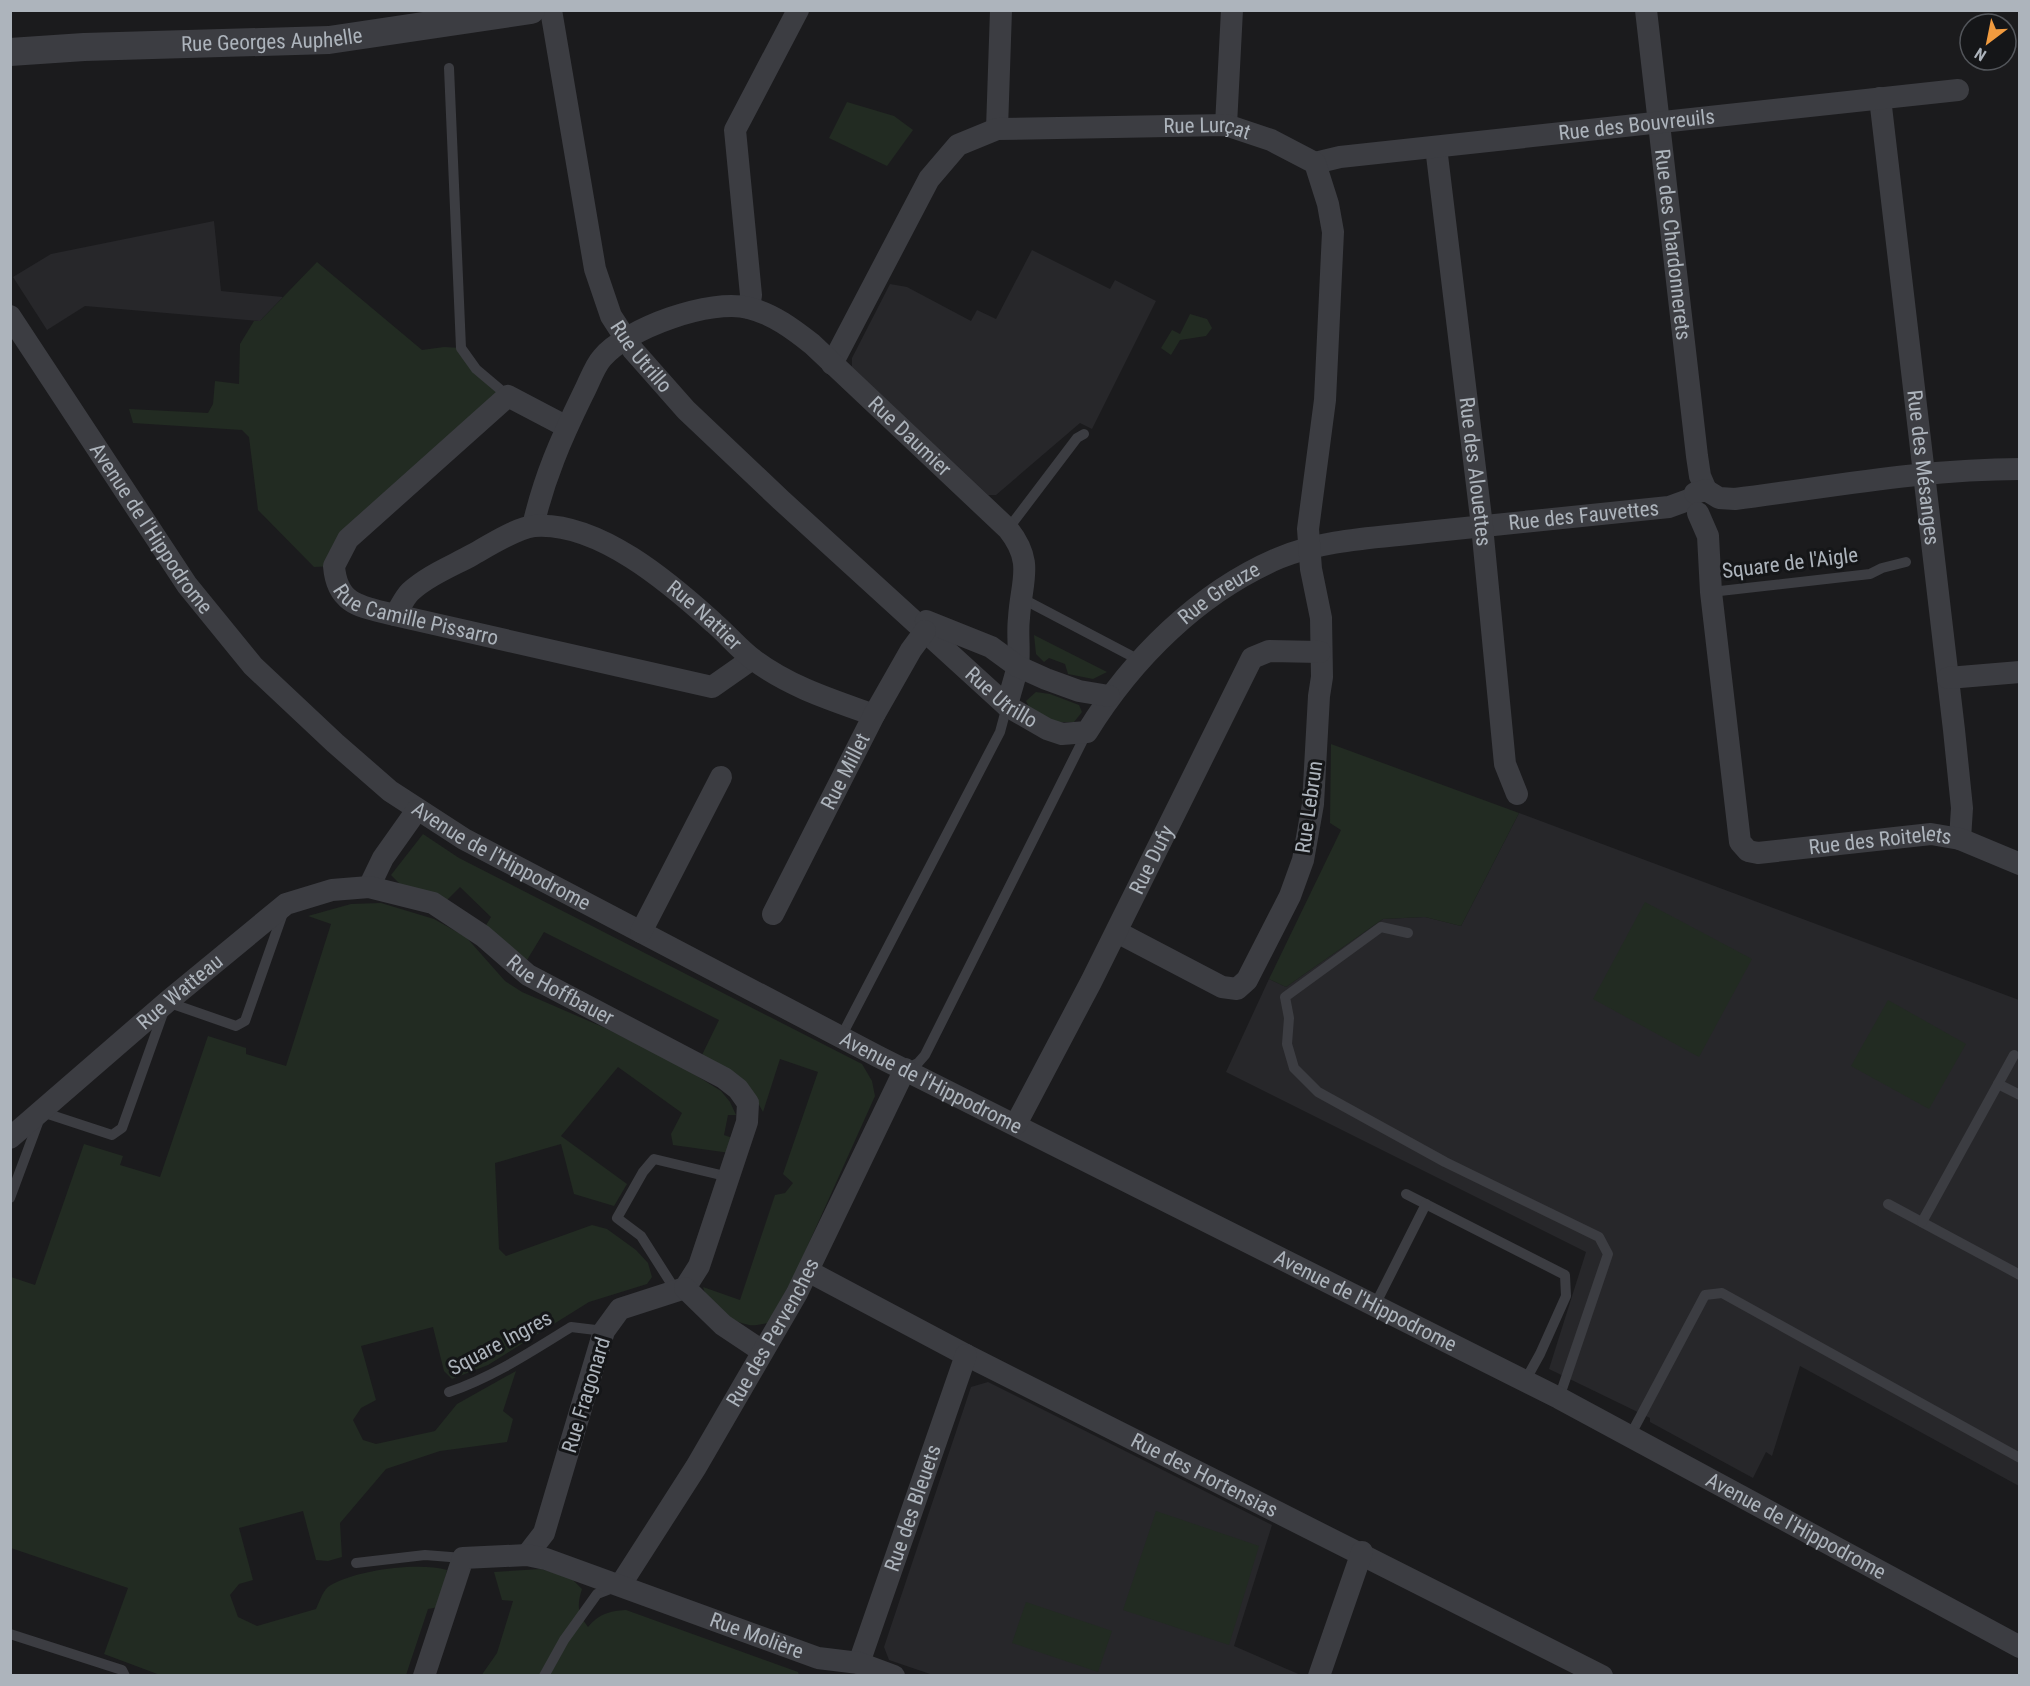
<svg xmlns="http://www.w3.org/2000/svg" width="2030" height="1686" font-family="'Roboto Condensed',sans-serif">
<rect width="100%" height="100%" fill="#1b1b1d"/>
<g fill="#27272a">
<polygon points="214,221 221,291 283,297 260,321 85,306 47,330 13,277 51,254"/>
<polygon points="1032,250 1110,289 1115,280 1156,301 1092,429 1080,423 996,495 988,495 852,367 852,358 890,284 907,287 971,321 977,310 996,319"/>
<polygon points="1519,813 2019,1000 2019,1486 1800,1366 1772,1456 1766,1452 1753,1478 1650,1422 1650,1418 1549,1369 1586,1252 1226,1072 1269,979 1286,987 1383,919 1425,917 1461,926"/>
<polygon points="988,1382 1272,1525 1234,1646 1303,1676 933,1675 889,1660 884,1647 971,1387"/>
</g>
<g fill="#222b22">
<polygon points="847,102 894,116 913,130 887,166 829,138"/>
<polygon points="317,262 422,350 444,347 461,348 508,396 334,566 314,567 258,510 249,437 242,430 133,423 129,409 208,413 213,404 215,381 239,384 240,344 254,321 260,321"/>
<polygon points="1190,314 1207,319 1212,328 1206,336 1180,340 1171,355 1161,348 1172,330 1180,334"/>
<polygon points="1034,635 1107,672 1093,679 1068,674 1065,664 1049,658 1044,662 1036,654"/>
<polygon points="1036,692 1050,694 1079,705 1082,712 1074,722 1057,722 1032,712 1026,701"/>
<polygon points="1331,744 1519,813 1461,926 1425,917 1383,919 1286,987 1269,979 1341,830 1330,823"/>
<path d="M 423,834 L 459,858 L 862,1064 L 872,1081 L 875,1096 L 795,1274 L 768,1323 C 762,1324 755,1326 749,1325 C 730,1321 708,1306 703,1287 L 740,1300 L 775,1195 L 785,1193 L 793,1183 L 783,1174 L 818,1072 L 780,1059 L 763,1112 L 758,1103 L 702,1055 L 719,1020 L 544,932 L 527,960 L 485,927 L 491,917 L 460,887 L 447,900 L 400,884 L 391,875 Z"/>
<polygon points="1645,902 1752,959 1699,1057 1593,999"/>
<path d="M 381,903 L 434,919 L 466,937 L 505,981 L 522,992 L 605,1028 L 681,1066 L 721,1091 L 730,1102 L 736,1115 L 728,1115 L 724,1135 L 735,1139 L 730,1153 L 673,1145 L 671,1134 L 682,1113 L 618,1067 L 561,1136 L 627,1184 L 614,1206 L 574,1194 L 561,1144 L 495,1163 L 499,1249 L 506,1256 L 592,1225 L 607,1229 L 636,1250 L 648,1263 L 652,1277 L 647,1284 L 589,1302 L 488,1365 L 452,1379 L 444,1371 L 433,1327 L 361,1346 L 376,1400 L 361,1408 L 353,1420 L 363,1440 L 376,1444 L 435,1431 L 457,1404 L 516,1371 L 503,1411 L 513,1419 L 507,1442 L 440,1451 L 386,1469 L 340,1523 L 342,1557 L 328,1561 L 316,1560 L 303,1511 L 239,1528 L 253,1580 L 239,1584 L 230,1595 L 238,1617 L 257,1626 L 316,1609 C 320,1601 323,1589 331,1585 C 358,1570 418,1562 447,1570 L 439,1607 L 428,1609 L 406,1675 L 160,1675 L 104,1654 L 128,1588 L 11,1548 L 11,1277 L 35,1285 L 84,1144 L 123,1156 L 120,1165 L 160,1177 L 208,1036 L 246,1048 L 246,1054 L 286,1066 L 331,924 L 308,916 L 351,904 Z"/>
<polygon points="1888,1000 1966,1044 1929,1109 1851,1066"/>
<polygon points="1156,1511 1259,1546 1229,1645 1123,1610"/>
<path d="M 541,1569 L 571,1578 L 582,1589 C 577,1605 577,1613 588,1627 C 599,1614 609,1611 626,1610 L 798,1672 L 799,1675 L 481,1676 L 497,1653 L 513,1601 L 502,1600 L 494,1572 Z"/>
<polygon points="1026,1602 1112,1631 1098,1672 1012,1643"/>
</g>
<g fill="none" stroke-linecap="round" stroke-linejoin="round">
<g stroke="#3c3d42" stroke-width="10">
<polyline points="449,68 461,348 476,369 508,396"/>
<polyline points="1008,529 1077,438 1084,434"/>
<polyline points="1711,592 1870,574 1882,568 1906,562"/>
<polyline points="1023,599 1141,661"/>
<polyline points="1408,933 1381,927 1285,997 1289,1018 1287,1044 1294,1068 1318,1092 1445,1162 1599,1237 1608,1254 1559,1398"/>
<polyline points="841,1037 1000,732 1007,706"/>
<polyline points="905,1069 918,1063 925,1055 1087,732"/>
<polyline points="1998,1084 2020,1095"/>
<polyline points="1406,1194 1565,1275 1566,1296 1540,1354 1525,1381"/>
<polyline points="10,1198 42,1112 112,1135 122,1128 167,1002 236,1026 245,1021 283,913"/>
<polyline points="1888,1204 2020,1275"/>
<polyline points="1922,1222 2014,1055"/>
<polyline points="676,1291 641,1236 617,1218 643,1172 654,1159 729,1177"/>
<polyline points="1374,1307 1426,1204"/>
<path d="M 449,1392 C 493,1377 532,1351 571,1327 L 604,1331"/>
<polyline points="1630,1436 1705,1295 1722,1293 2020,1458"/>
<polyline points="356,1563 425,1555 463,1558"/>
<polyline points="10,1634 122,1670 125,1676"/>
<polyline points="544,1676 564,1640 597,1594 615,1587"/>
</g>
<g stroke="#3c3d42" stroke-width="22">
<path id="s1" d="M 551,10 L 595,269 L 611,316 L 633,350 L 686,410 L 781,500 L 1007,706 L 1047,729 L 1062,734 L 1087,732 C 1132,659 1199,592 1279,558 C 1325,539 1377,538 1426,532 C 1507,523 1588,515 1669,507 L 1691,499"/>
<path id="s2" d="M 1646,10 L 1697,456 L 1700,476 L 1706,490"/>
<path id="s3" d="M 1880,98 L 1954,730 L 1962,808 L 1960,839"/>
<polyline points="1226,125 1232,10"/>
<polyline points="997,129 1001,10"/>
<path id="s4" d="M 1436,147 L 1482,526 L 1505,764 L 1517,794"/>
<path id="s5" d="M 1315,163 L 1340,157 L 1958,90"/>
<polyline points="749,308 751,295 735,130 798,10"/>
<path id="s6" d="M 10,316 L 187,585 L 253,666 L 335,743 L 390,791 L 464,839 L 879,1057 L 1559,1398 L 2020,1647"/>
<path id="s7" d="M 832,364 L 929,179 L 958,145 L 997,129 L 1226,125 L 1271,140 L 1315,163 L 1328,204 L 1333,232 L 1325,400 L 1308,529 L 1311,569 L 1321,618 L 1322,677 L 1319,696 L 1313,804 L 1303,860 L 1290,896 L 1247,980 L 1237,989 L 1222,987 L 1117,932"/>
<path id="s8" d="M 567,427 L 508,396 L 348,539 L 334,566 C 337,606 363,607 395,615 L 712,687 L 752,659"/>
<path d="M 1695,493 L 1706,490 L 1719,498 L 1735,499 C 1829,487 1925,469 2020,469"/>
<path id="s9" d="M 1698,513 L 1708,536 L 1711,592 L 1740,842 L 1748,851 L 1758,853 L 1931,834 L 1960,839 L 2020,864"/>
<path id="s10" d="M 533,526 C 544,478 561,439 583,394 C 589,383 594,367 602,358 C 627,328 711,298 749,308 C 773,314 793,329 812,344 L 1008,529 C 1035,563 1021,581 1019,618 C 1017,634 1020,649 1018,665 C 1015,679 1010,692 1007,706"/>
<path id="s11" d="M 395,615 C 400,608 404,598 410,592 C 427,576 452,566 472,555 C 488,546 516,528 534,526 C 598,521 670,583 714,623 C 728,635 740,650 754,660 C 790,687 832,700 874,715"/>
<polyline points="926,621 991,647 1017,666 1046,679 1079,691 1109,696"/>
<polyline points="1948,678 2020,672"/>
<polyline points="369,887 383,858 417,810"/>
<path id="s12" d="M 773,914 L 874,715 L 911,650 L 925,631"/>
<polyline points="641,932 721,777"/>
<path id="s13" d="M 1016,1124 L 1091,982 L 1252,658 L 1269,651 L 1320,652"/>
<path id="s14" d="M 10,1138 L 167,1002 L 286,904 L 332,890 L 369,887 L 433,903 L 483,936 L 528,975 L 724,1078 L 738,1089 L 748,1103 L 747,1122 L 699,1266 L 685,1288 L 620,1309 L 604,1331 L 544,1533 L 527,1555"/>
<path id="s15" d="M 808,1271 L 966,1355 L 1602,1676"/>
<polyline points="685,1288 723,1325 762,1351"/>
<path id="s16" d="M 621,1584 L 696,1467 L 797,1293 L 905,1069"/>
<path id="s17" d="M 859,1663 L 966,1355"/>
<path id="s18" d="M 424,1676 L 463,1558 L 527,1555 L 546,1559 L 818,1658 L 859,1663 L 894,1676"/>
<polyline points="1319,1676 1362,1552"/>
</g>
<path stroke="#3c3d42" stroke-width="28" id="s19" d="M 10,52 L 84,47 L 329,40 L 531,10"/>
</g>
<g text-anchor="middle" stroke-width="6" stroke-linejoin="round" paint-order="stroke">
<g font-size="21" fill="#adb4bc" stroke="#151618">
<text dy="7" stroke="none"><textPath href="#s19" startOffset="262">Rue Georges Auphelle</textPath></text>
<text dy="7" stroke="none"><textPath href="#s5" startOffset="324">Rue des Bouvreuils</textPath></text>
<text dy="7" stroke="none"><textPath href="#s7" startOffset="506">Rue Lurçat</textPath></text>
<text dy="7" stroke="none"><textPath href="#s2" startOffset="236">Rue des Chardonnerets</textPath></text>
<text dy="7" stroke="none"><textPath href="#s1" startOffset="363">Rue Utrillo</textPath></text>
<text dy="7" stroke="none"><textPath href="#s10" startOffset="550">Rue Daumier</textPath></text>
<text dy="7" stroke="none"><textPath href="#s3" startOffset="372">Rue des Mésanges</textPath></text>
<text dy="7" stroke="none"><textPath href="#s4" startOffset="327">Rue des Alouettes</textPath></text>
<text dy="7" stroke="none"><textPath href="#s1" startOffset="1528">Rue des Fauvettes</textPath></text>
<text dy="7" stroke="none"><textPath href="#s6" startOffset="255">Avenue de l'Hippodrome</textPath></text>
<text transform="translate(1790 563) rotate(-7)" y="7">Square de l'Aigle</text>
<text dy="7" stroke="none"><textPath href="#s1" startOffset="1150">Rue Greuze</textPath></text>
<text dy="7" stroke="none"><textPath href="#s8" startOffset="418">Rue Camille Pissarro</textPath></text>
<text dy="7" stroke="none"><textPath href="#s11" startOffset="366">Rue Nattier</textPath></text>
<text dy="7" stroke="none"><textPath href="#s1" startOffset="860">Rue Utrillo</textPath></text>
<text dy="7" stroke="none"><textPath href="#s12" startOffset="160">Rue Millet</textPath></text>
<text transform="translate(1309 807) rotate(-82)" y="7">Rue Lebrun</text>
<text dy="7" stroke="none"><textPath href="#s9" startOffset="478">Rue des Roitelets</textPath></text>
<text dy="7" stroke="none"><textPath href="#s6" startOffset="741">Avenue de l'Hippodrome</textPath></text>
<text dy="7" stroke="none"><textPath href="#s13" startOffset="297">Rue Dufy</textPath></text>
<text dy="7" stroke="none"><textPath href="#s14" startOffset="668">Rue Hoffbauer</textPath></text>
<text dy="7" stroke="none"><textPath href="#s14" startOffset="224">Rue Watteau</textPath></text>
<text dy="7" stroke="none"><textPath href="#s6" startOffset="1227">Avenue de l'Hippodrome</textPath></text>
<text dy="7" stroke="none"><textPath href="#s6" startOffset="1713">Avenue de l'Hippodrome</textPath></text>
<text dy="7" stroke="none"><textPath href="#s16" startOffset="294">Rue des Pervenches</textPath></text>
<text transform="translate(500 1343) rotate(-28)" y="7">Square Ingres</text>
<text transform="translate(586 1395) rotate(-73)" y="7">Rue Fragonard</text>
<text dy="7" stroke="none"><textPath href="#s15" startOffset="446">Rue des Hortensias</textPath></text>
<text dy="7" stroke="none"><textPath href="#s17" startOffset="164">Rue des Bleuets</textPath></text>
<text dy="7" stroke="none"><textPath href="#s6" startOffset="2199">Avenue de l'Hippodrome</textPath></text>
<text dy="7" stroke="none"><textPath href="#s18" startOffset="432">Rue Molière</textPath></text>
</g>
</g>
<rect width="2030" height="1686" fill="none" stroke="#adb4bc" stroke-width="24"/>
<g transform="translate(1988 42) rotate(212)"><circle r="28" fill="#151618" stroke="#52555a" stroke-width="1.5"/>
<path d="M0-4.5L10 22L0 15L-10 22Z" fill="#f19b3f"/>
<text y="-9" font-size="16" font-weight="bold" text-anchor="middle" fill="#adb4bc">N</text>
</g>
</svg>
